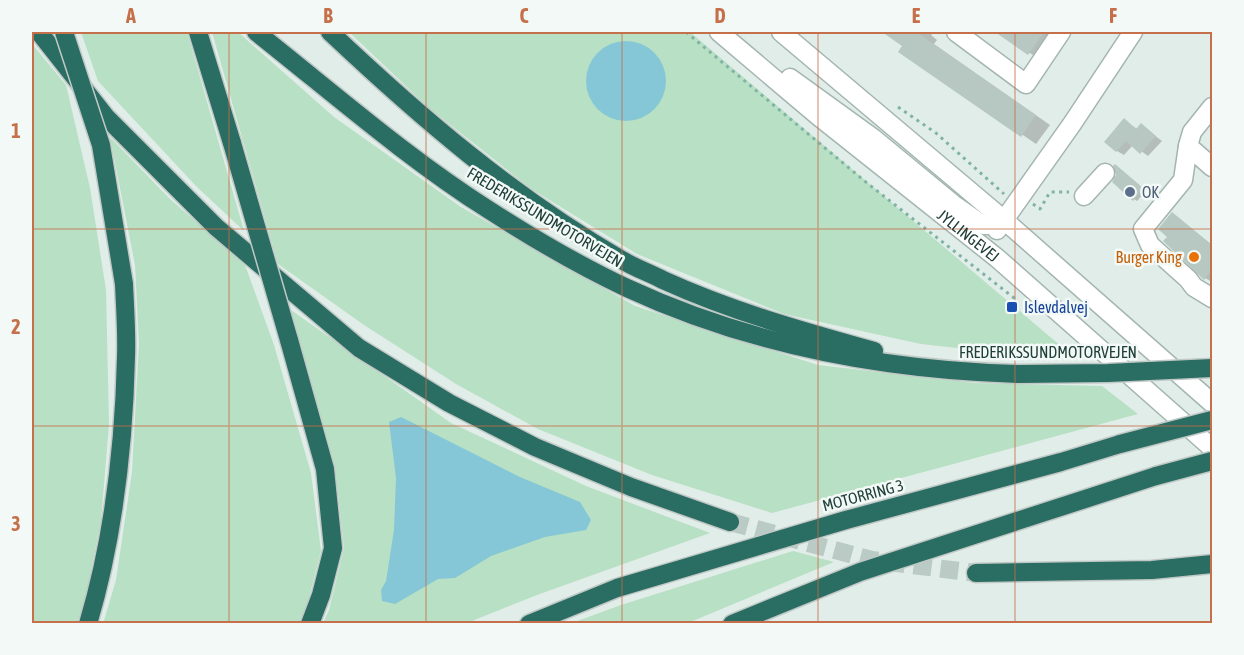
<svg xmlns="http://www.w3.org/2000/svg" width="1244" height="655" font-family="'Asap Condensed',sans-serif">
<rect width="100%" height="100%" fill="#e1ede8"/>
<g fill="#b8e0c4">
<polygon points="81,32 187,32 244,231 196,186 98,81"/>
<polygon points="212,32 238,32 334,117 461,207 635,306 818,365 974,383 1102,386 1138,414 772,513 652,475 538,429 456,384 364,325 278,264"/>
<polygon points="349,32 690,32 1062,347 1011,354 921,344 784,314 637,254 530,188 428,107"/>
<polygon points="32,44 66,85 90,188 106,290 109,425 101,520 85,601 77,623 32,623"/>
<polygon points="110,137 169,198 245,265 274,345 311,473 321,551 305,613 300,623 103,624 116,580 132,472 139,343 135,265"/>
<polygon points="291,310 451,423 586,486 710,533 537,595 467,623 323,623 329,610 344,548 335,466"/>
<polygon points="793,551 834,562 688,623 572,623 621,605"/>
</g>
<g fill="#85c7d6">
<circle cx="626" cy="81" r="40"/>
<polygon points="401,417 520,477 580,502 591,520 586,530 545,537 491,556 455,578 438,579 395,604 382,601 381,590 386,581 394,530 396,478 389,422"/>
</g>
<g fill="#0003">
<polygon points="885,32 934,32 931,35 937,40 934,44 1050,125 1036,144 900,51 905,45"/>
<polygon points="997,32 1064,32 1044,62"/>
<polygon points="1124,120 1137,129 1141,125 1162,141 1148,156 1133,145 1124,155 1117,151"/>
<polygon points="1119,168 1146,191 1137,201 1134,199"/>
<polygon points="1173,214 1212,245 1212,282 1205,278 1169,236"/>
</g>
<g fill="#b6c8c1">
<polygon points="882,32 916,32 1036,115 1021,137 898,52 902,46"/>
<polygon points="995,32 1044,32 1028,55"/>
<polygon points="1124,118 1136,129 1141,123 1156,136 1140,154 1126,141 1116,152 1104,142"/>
<polygon points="1115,164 1143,188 1133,201 1112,182 1116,175 1113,166"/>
<polygon points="1172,212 1212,245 1212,269 1204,280 1163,241 1167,237 1158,229"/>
</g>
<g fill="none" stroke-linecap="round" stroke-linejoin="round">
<polyline stroke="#bacac5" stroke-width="18" stroke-dasharray="18 9" stroke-linecap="butt" points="730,522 872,560 976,573"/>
<g stroke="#a3b5b0" stroke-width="21">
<g id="minor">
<path id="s1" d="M 719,32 L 817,115 L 997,258 L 1212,448"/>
<polyline points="781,32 1004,220 1212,403"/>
<polyline points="956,32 1026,84 1061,32"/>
<polyline points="790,78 873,138 953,204 983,225 994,225 1004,220"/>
<polyline points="1212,107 1192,132 1188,146 1212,167"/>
<polyline points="1188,146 1183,180 1143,229 1150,245 1188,279 1194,287 1212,298"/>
<polyline points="1084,196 1105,173"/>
<polyline points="997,230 1072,124 1133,32"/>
</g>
</g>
<g stroke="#c1c9c7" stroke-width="21">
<g id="highway">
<polyline points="39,32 106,117 216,227 359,348 449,403 535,447 631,487 730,522"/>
<polyline points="198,32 232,143"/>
<path d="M 256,32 C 332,92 407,158 489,210 C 534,239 580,266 627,288 C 750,345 884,370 1018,374"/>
<path d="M 330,32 C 420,117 514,198 622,260 C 635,268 650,273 663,280 C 731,311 802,331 874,351"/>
<polyline points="289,340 325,469 333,548 321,595 310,624"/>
<polyline points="976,573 1152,570 1212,564"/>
<path d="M 88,624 C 113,540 124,444 126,357 C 127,333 125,308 124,284"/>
<polyline points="529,624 617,588 846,520 1061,462 1120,444"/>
<polyline points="732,624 860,572 1156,476"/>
</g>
</g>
<g stroke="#7fb3a4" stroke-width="3" stroke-dasharray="3 4.5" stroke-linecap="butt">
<polyline points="686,32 867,183 1018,301"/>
<polyline points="898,107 936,133 1004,194"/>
<polyline points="1033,204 1040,209 1050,192 1069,192"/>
</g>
<use href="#minor" stroke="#fff" stroke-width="18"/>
<use href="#highway" stroke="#2a6d62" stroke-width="18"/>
<g stroke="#c1c9c7" stroke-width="21" stroke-linecap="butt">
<g id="highway-bridge">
<polyline points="64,32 101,145 124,284"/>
<polyline points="232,143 289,340"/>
<polyline points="1018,374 1108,373 1212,368"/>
<polyline points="1120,444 1212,420"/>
<polyline points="1156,476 1212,461"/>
</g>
</g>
<use href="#highway-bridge" stroke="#2a6d62" stroke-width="18"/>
</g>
<path fill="none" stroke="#c5704a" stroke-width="1.5" stroke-opacity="0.55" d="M 229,32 L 229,624M 426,32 L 426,624M 622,32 L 622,624M 818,32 L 818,624M 1015,32 L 1015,624M 32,229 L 1212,229M 32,426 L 1212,426"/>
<circle fill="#5c6f8a" stroke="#f2f9f6" stroke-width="2" cx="1130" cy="192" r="6"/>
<circle fill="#e8710a" stroke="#f2f9f6" stroke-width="2" cx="1194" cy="257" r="6"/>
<rect fill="#1a4fb4" stroke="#f2f9f6" stroke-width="2" x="1006" y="301" width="12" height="12" rx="3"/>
<g text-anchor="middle" stroke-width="5" stroke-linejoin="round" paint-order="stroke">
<g font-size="16" fill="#4e5e75" stroke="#f2f9f6" text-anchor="start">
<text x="1142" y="198">OK</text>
</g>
<g font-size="16" fill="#203f38" stroke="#f2f9f6">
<text transform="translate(545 217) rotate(31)" y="6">FREDERIKSSUNDMOTORVEJEN</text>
<text dy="6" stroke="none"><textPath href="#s1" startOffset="322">JYLLINGEVEJ</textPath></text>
<text x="1048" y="358">FREDERIKSSUNDMOTORVEJEN</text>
<text transform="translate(863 495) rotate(-15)" y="6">MOTORRING 3</text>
</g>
<g font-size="16" fill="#c56008" stroke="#f2f9f6" text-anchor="end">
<text x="1182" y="263">Burger King</text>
</g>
<g font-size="16" fill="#164399" stroke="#f2f9f6" text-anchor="start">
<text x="1024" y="313">Islevdalvej</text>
</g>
</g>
<rect width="1244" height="655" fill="none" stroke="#f2f9f6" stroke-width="66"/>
<rect x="33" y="33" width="1178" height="589" fill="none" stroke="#c5704a" stroke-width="2"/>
<g font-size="20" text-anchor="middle" font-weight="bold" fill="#c5704a">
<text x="131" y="23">A</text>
<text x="328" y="23">B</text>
<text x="524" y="23">C</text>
<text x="720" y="23">D</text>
<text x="916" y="23">E</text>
<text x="1113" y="23">F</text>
<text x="16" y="138">1</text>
<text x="16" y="334">2</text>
<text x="16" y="531">3</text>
</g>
</svg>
